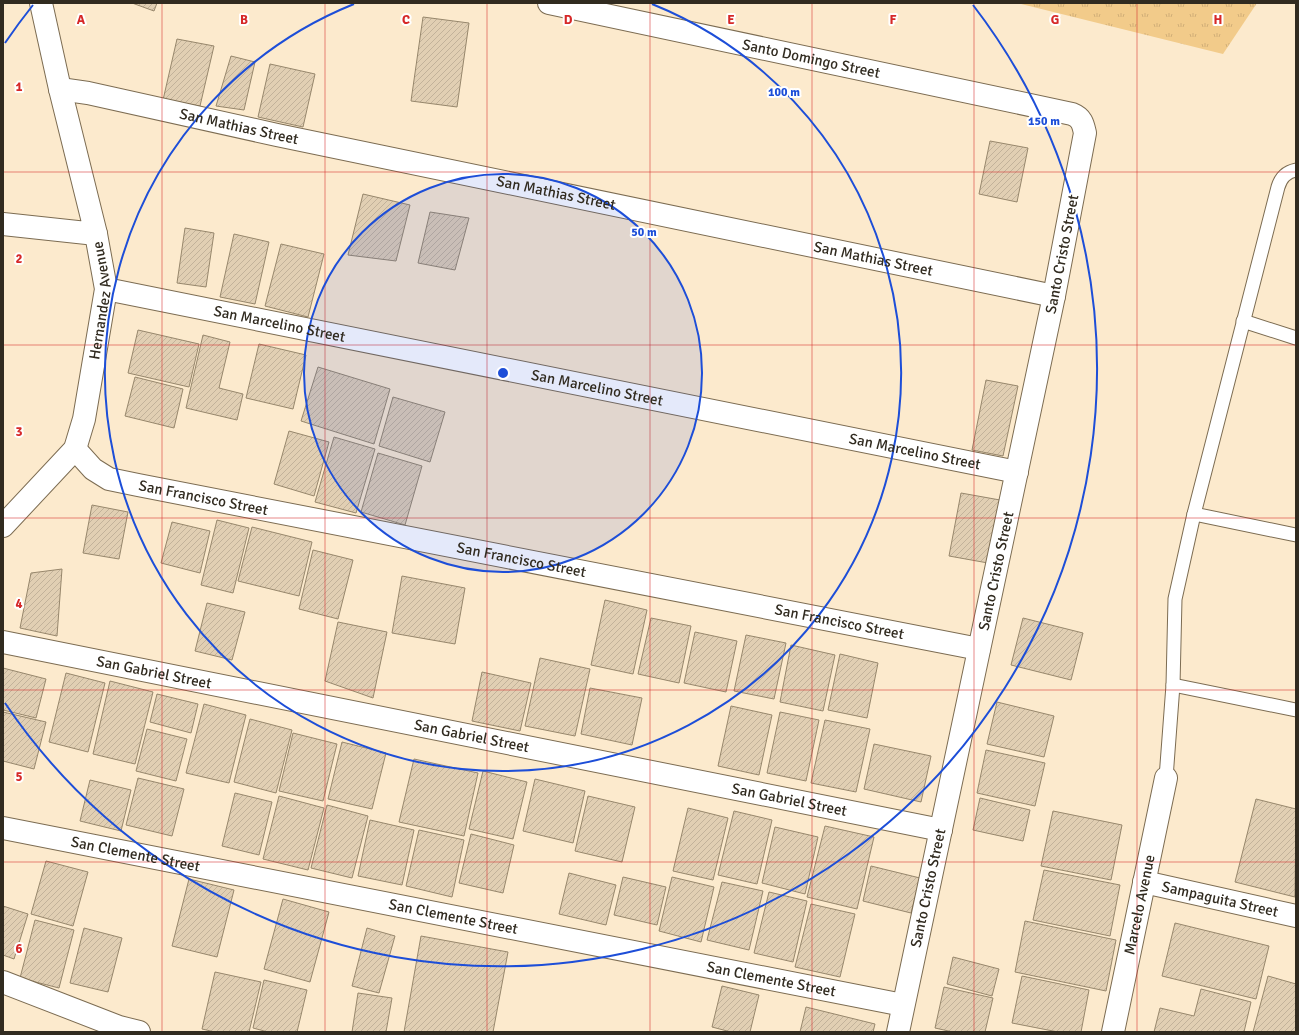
<svg xmlns="http://www.w3.org/2000/svg" width="1299" height="1035" font-family="Signika,sans-serif">
<defs>
<pattern id="grass-tufts" width="24" height="20" patternUnits="userSpaceOnUse"><rect width="24" height="20" fill="#f2cb8a"/><path d="M3 7l-1-3M5 7V3M7 7l1-3M15 17l-1-3M17 17v-4M19 17l1-3" fill="none" stroke="#d0ae77"/></pattern>
<pattern id="building-hatch" width="6" height="6" patternUnits="userSpaceOnUse"><rect width="6" height="6" fill="#e1cfb3"/><path d="M-1 1l2-2M0 6l6-6M5 7l2-2" fill="none" stroke="#c2b29a"/></pattern>
</defs>
<rect width="100%" height="100%" fill="#fceacd"/>
<polygon fill="url(#grass-tufts)" points="1017,3 1257,3 1223,54"/>
<g fill="url(#building-hatch)" stroke="#97876c">
<polygon points="132,3 157,3 154,11"/>
<polygon points="423,17 469,23 457,107 411,101"/>
<polygon points="177,39 214,46 200,106 163,100"/>
<polygon points="231,56 255,62 244,110 216,106"/>
<polygon points="270,64 315,74 303,127 258,117"/>
<polygon points="990,141 1028,148 1017,202 979,194"/>
<polygon points="363,194 410,205 396,261 348,255"/>
<polygon points="430,212 469,218 455,270 418,263"/>
<polygon points="185,228 214,233 206,287 177,283"/>
<polygon points="234,234 269,242 255,304 220,297"/>
<polygon points="281,244 324,254 308,317 265,306"/>
<polygon points="138,330 199,344 189,387 128,373"/>
<polygon points="203,335 230,342 219,388 243,394 237,420 186,408"/>
<polygon points="259,344 306,355 293,409 246,398"/>
<polygon points="318,367 390,389 374,444 301,421"/>
<polygon points="135,377 183,389 174,428 125,416"/>
<polygon points="986,380 1018,386 1003,456 972,450"/>
<polygon points="393,397 445,412 430,462 379,446"/>
<polygon points="289,431 329,442 314,496 274,484"/>
<polygon points="334,437 375,449 356,513 315,502"/>
<polygon points="378,453 422,466 405,525 361,512"/>
<polygon points="961,493 1000,500 988,563 949,556"/>
<polygon points="92,505 128,512 119,559 83,553"/>
<polygon points="217,520 249,528 233,593 201,585"/>
<polygon points="172,522 210,531 200,573 161,563"/>
<polygon points="252,527 312,542 299,596 238,581"/>
<polygon points="313,550 353,560 338,619 299,609"/>
<polygon points="62,569 57,636 20,628 31,573"/>
<polygon points="402,576 465,588 455,644 392,633"/>
<polygon points="605,600 647,610 633,674 591,665"/>
<polygon points="207,603 245,612 232,660 195,651"/>
<polygon points="651,618 691,626 679,683 638,674"/>
<polygon points="1023,618 1083,633 1071,680 1011,665"/>
<polygon points="338,622 387,632 373,698 325,681"/>
<polygon points="695,632 737,641 726,692 684,683"/>
<polygon points="746,635 786,643 774,699 734,691"/>
<polygon points="791,645 835,655 823,711 780,702"/>
<polygon points="840,654 878,663 867,718 828,710"/>
<polygon points="540,658 590,669 575,736 525,726"/>
<polygon points="3,668 46,679 36,718 3,710"/>
<polygon points="482,672 531,683 520,731 472,721"/>
<polygon points="66,673 105,683 88,752 49,742"/>
<polygon points="110,681 153,692 135,764 93,754"/>
<polygon points="590,688 642,698 632,745 581,734"/>
<polygon points="157,694 198,704 191,733 150,722"/>
<polygon points="997,702 1054,716 1044,757 987,744"/>
<polygon points="204,704 246,715 229,783 186,773"/>
<polygon points="731,706 772,715 759,775 718,766"/>
<polygon points="3,712 46,722 34,769 3,761"/>
<polygon points="780,712 819,720 806,781 767,773"/>
<polygon points="250,719 292,730 276,793 234,782"/>
<polygon points="825,720 870,729 856,792 811,783"/>
<polygon points="147,729 187,739 176,781 136,771"/>
<polygon points="293,733 337,744 323,801 279,791"/>
<polygon points="342,742 386,753 372,809 328,799"/>
<polygon points="874,744 931,756 921,802 864,789"/>
<polygon points="986,750 1045,763 1035,806 977,793"/>
<polygon points="414,759 478,773 464,836 399,822"/>
<polygon points="483,771 527,782 513,839 469,829"/>
<polygon points="138,778 184,789 172,836 126,825"/>
<polygon points="535,779 585,791 573,843 523,831"/>
<polygon points="90,780 131,790 121,831 80,821"/>
<polygon points="235,793 272,802 259,855 222,846"/>
<polygon points="279,796 324,808 308,870 263,859"/>
<polygon points="588,796 635,807 622,862 575,851"/>
<polygon points="980,798 1030,810 1023,841 973,830"/>
<polygon points="1256,799 1296,809 1295,897 1235,882"/>
<polygon points="327,805 368,816 352,878 311,868"/>
<polygon points="688,808 728,818 713,880 673,871"/>
<polygon points="734,811 772,820 757,884 718,875"/>
<polygon points="1053,811 1122,825 1111,880 1041,866"/>
<polygon points="370,820 414,830 402,885 358,876"/>
<polygon points="825,826 874,837 857,909 807,897"/>
<polygon points="775,827 818,837 805,894 762,883"/>
<polygon points="419,830 464,840 452,897 406,886"/>
<polygon points="471,834 514,845 503,893 459,883"/>
<polygon points="46,861 88,872 73,926 31,914"/>
<polygon points="871,866 920,878 911,913 863,901"/>
<polygon points="1044,870 1120,885 1110,936 1033,920"/>
<polygon points="569,873 616,885 606,925 559,914"/>
<polygon points="623,877 666,887 657,925 614,915"/>
<polygon points="672,877 714,887 701,942 659,931"/>
<polygon points="189,879 234,890 217,957 172,946"/>
<polygon points="722,882 763,891 749,950 707,940"/>
<polygon points="769,892 807,901 793,962 754,953"/>
<polygon points="283,899 329,912 310,982 264,969"/>
<polygon points="811,904 855,914 840,977 795,967"/>
<polygon points="3,906 28,914 14,959 3,955"/>
<polygon points="35,920 74,930 59,988 20,978"/>
<polygon points="1025,921 1116,940 1106,991 1015,972"/>
<polygon points="1175,923 1269,946 1256,999 1162,976"/>
<polygon points="84,928 122,938 108,992 70,983"/>
<polygon points="367,928 395,936 379,993 352,986"/>
<polygon points="421,936 508,952 493,1032 404,1032"/>
<polygon points="953,957 999,969 992,996 947,984"/>
<polygon points="215,972 261,982 249,1032 215,1032 202,1029"/>
<polygon points="1022,976 1089,990 1081,1032 1058,1032 1012,1023"/>
<polygon points="1268,976 1296,984 1296,1032 1253,1032"/>
<polygon points="264,980 307,990 297,1032 268,1032 253,1028"/>
<polygon points="722,986 759,995 750,1032 731,1032 712,1027"/>
<polygon points="944,987 993,998 985,1032 953,1032 935,1028"/>
<polygon points="1201,989 1251,1002 1244,1032 1154,1032 1160,1008 1194,1016"/>
<polygon points="358,993 392,998 386,1032 352,1032"/>
<polygon points="806,1007 875,1024 873,1032 800,1032"/>
</g>
<g fill="none" stroke-linecap="round" stroke-linejoin="round">
<g stroke="#7c6c52" stroke-width="15">
<g id="service">
<polyline points="1243,321 1296,338"/>
<polyline points="1194,514 1296,535"/>
<polyline points="1173,685 1296,710"/>
<path d="M 1166,778 L 1173,685 L 1175,599 L 1194,514 L 1278,187 C 1281,177 1286,172 1296,170"/>
</g>
</g>
<g stroke="#7c6c52" stroke-width="24">
<g id="minor">
<path id="s1" d="M 549,3 L 1072,114 C 1082,118 1083,124 1085,133 L 1054,296 L 898,1032"/>
<path id="s2" d="M 60,89 L 88,93 L 277,135 L 1054,296"/>
<path id="s3" d="M 106,289 L 1017,472"/>
<path id="s4" d="M 75,449 L 93,469 L 109,479 L 138,485 L 979,649"/>
<path id="s5" d="M 3,526 L 75,449 L 84,419 L 106,289 L 96,234"/>
<path id="s6" d="M 3,642 L 941,830"/>
<path id="s7" d="M 3,828 L 903,1005"/>
<path id="s8" d="M 1144,882 L 1296,916"/>
<polyline points="3,982 119,1027 139,1032"/>
<path id="s9" d="M 1113,1032 L 1166,778"/>
</g>
</g>
<g stroke="#7c6c52" stroke-width="24">
<polyline id="tertiary" points="3,224 96,234 60,89 41,3"/>
</g>
<use href="#service" stroke="#fff" stroke-width="13"/>
<use href="#minor" stroke="#fff" stroke-width="22"/>
<use href="#tertiary" stroke="#fff" stroke-width="22"/>
</g>
<path fill="none" stroke="#d62828" stroke-width="1" stroke-opacity="0.55" d="M 162,3 L 162,1032M 325,3 L 325,1032M 487,3 L 487,1032M 650,3 L 650,1032M 812,3 L 812,1032M 974,3 L 974,1032M 1137,3 L 1137,1032M 3,172 L 1296,172M 3,345 L 1296,345M 3,518 L 1296,518M 3,690 L 1296,690M 3,862 L 1296,862"/>
<circle cx="503" cy="373" r="199" fill="#1d4ed8" fill-opacity=".12"/>
<g fill="none" stroke="#1d4ed8" stroke-width="2">
<circle cx="503" cy="373" r="199"/>
<path d="M652 4A398 398 0 1 1 354 4"/>
<path d="M5 43A597 597 0 0 1 33 5M973 5A597 597 0 1 1 5 703"/>
</g>
<g text-anchor="middle" stroke-width="4" stroke-linejoin="round" paint-order="stroke">
<g font-size="15" fill="#312b20" stroke="#fff">
<text dy="5" stroke="none"><textPath href="#s1" startOffset="268">Santo Domingo Street</textPath></text>
<text dy="5" stroke="none"><textPath href="#s2" startOffset="183">San Mathias Street</textPath></text>
<text dy="5" stroke="none"><textPath href="#s2" startOffset="507">San Mathias Street</textPath></text>
<text transform="translate(1062 254) rotate(-79)" y="5">Santo Cristo Street</text>
<text dy="5" stroke="none"><textPath href="#s2" startOffset="831">San Mathias Street</textPath></text>
<text dy="5" stroke="none"><textPath href="#s5" startOffset="257">Hernandez Avenue</textPath></text>
<text dy="5" stroke="none"><textPath href="#s3" startOffset="177">San Marcelino Street</textPath></text>
<text dy="5" stroke="none"><textPath href="#s3" startOffset="501">San Marcelino Street</textPath></text>
<text dy="5" stroke="none"><textPath href="#s3" startOffset="825">San Marcelino Street</textPath></text>
<text dy="5" stroke="none"><textPath href="#s4" startOffset="142">San Francisco Street</textPath></text>
<text dy="5" stroke="none"><textPath href="#s4" startOffset="466">San Francisco Street</textPath></text>
<text transform="translate(996 571) rotate(-78)" y="5">Santo Cristo Street</text>
<text dy="5" stroke="none"><textPath href="#s4" startOffset="790">San Francisco Street</textPath></text>
<text dy="5" stroke="none"><textPath href="#s6" startOffset="154">San Gabriel Street</textPath></text>
<text dy="5" stroke="none"><textPath href="#s6" startOffset="478">San Gabriel Street</textPath></text>
<text dy="5" stroke="none"><textPath href="#s6" startOffset="802">San Gabriel Street</textPath></text>
<text dy="5" stroke="none"><textPath href="#s7" startOffset="135">San Clemente Street</textPath></text>
<text transform="translate(928 888) rotate(-78)" y="5">Santo Cristo Street</text>
<text dy="5" stroke="none"><textPath href="#s8" startOffset="78">Sampaguita Street</textPath></text>
<text dy="5" stroke="none"><textPath href="#s9" startOffset="130">Marcelo Avenue</textPath></text>
<text dy="5" stroke="none"><textPath href="#s7" startOffset="459">San Clemente Street</textPath></text>
<text dy="5" stroke="none"><textPath href="#s7" startOffset="783">San Clemente Street</textPath></text>
</g>
</g>
<g font-size="13" text-anchor="middle" font-weight="bold" fill="#d62828" stroke="#fff" stroke-width="4" stroke-linejoin="round" paint-order="stroke">
<text x="81" y="24">A</text>
<text x="244" y="24">B</text>
<text x="406" y="24">C</text>
<text x="568" y="24">D</text>
<text x="731" y="24">E</text>
<text x="893" y="24">F</text>
<text x="1055" y="24">G</text>
<text x="1218" y="24">H</text>
<text x="19" y="91">1</text>
<text x="19" y="263">2</text>
<text x="19" y="436">3</text>
<text x="19" y="608">4</text>
<text x="19" y="781">5</text>
<text x="19" y="953">6</text>
</g>
<circle cx="503" cy="373" r="6" fill="#1d4ed8" stroke="#fff" stroke-width="2"/>
<g font-size="12" text-anchor="middle" font-weight="bold" fill="#1d4ed8" stroke="#fff" stroke-width="4" stroke-linejoin="round" paint-order="stroke">
<text x="784" y="96">100 m</text>
<text x="1044" y="125">150 m</text>
<text x="644" y="236">50 m</text>
</g>
<rect width="1299" height="1035" fill="none" stroke="#312b20" stroke-width="8"/>
</svg>
